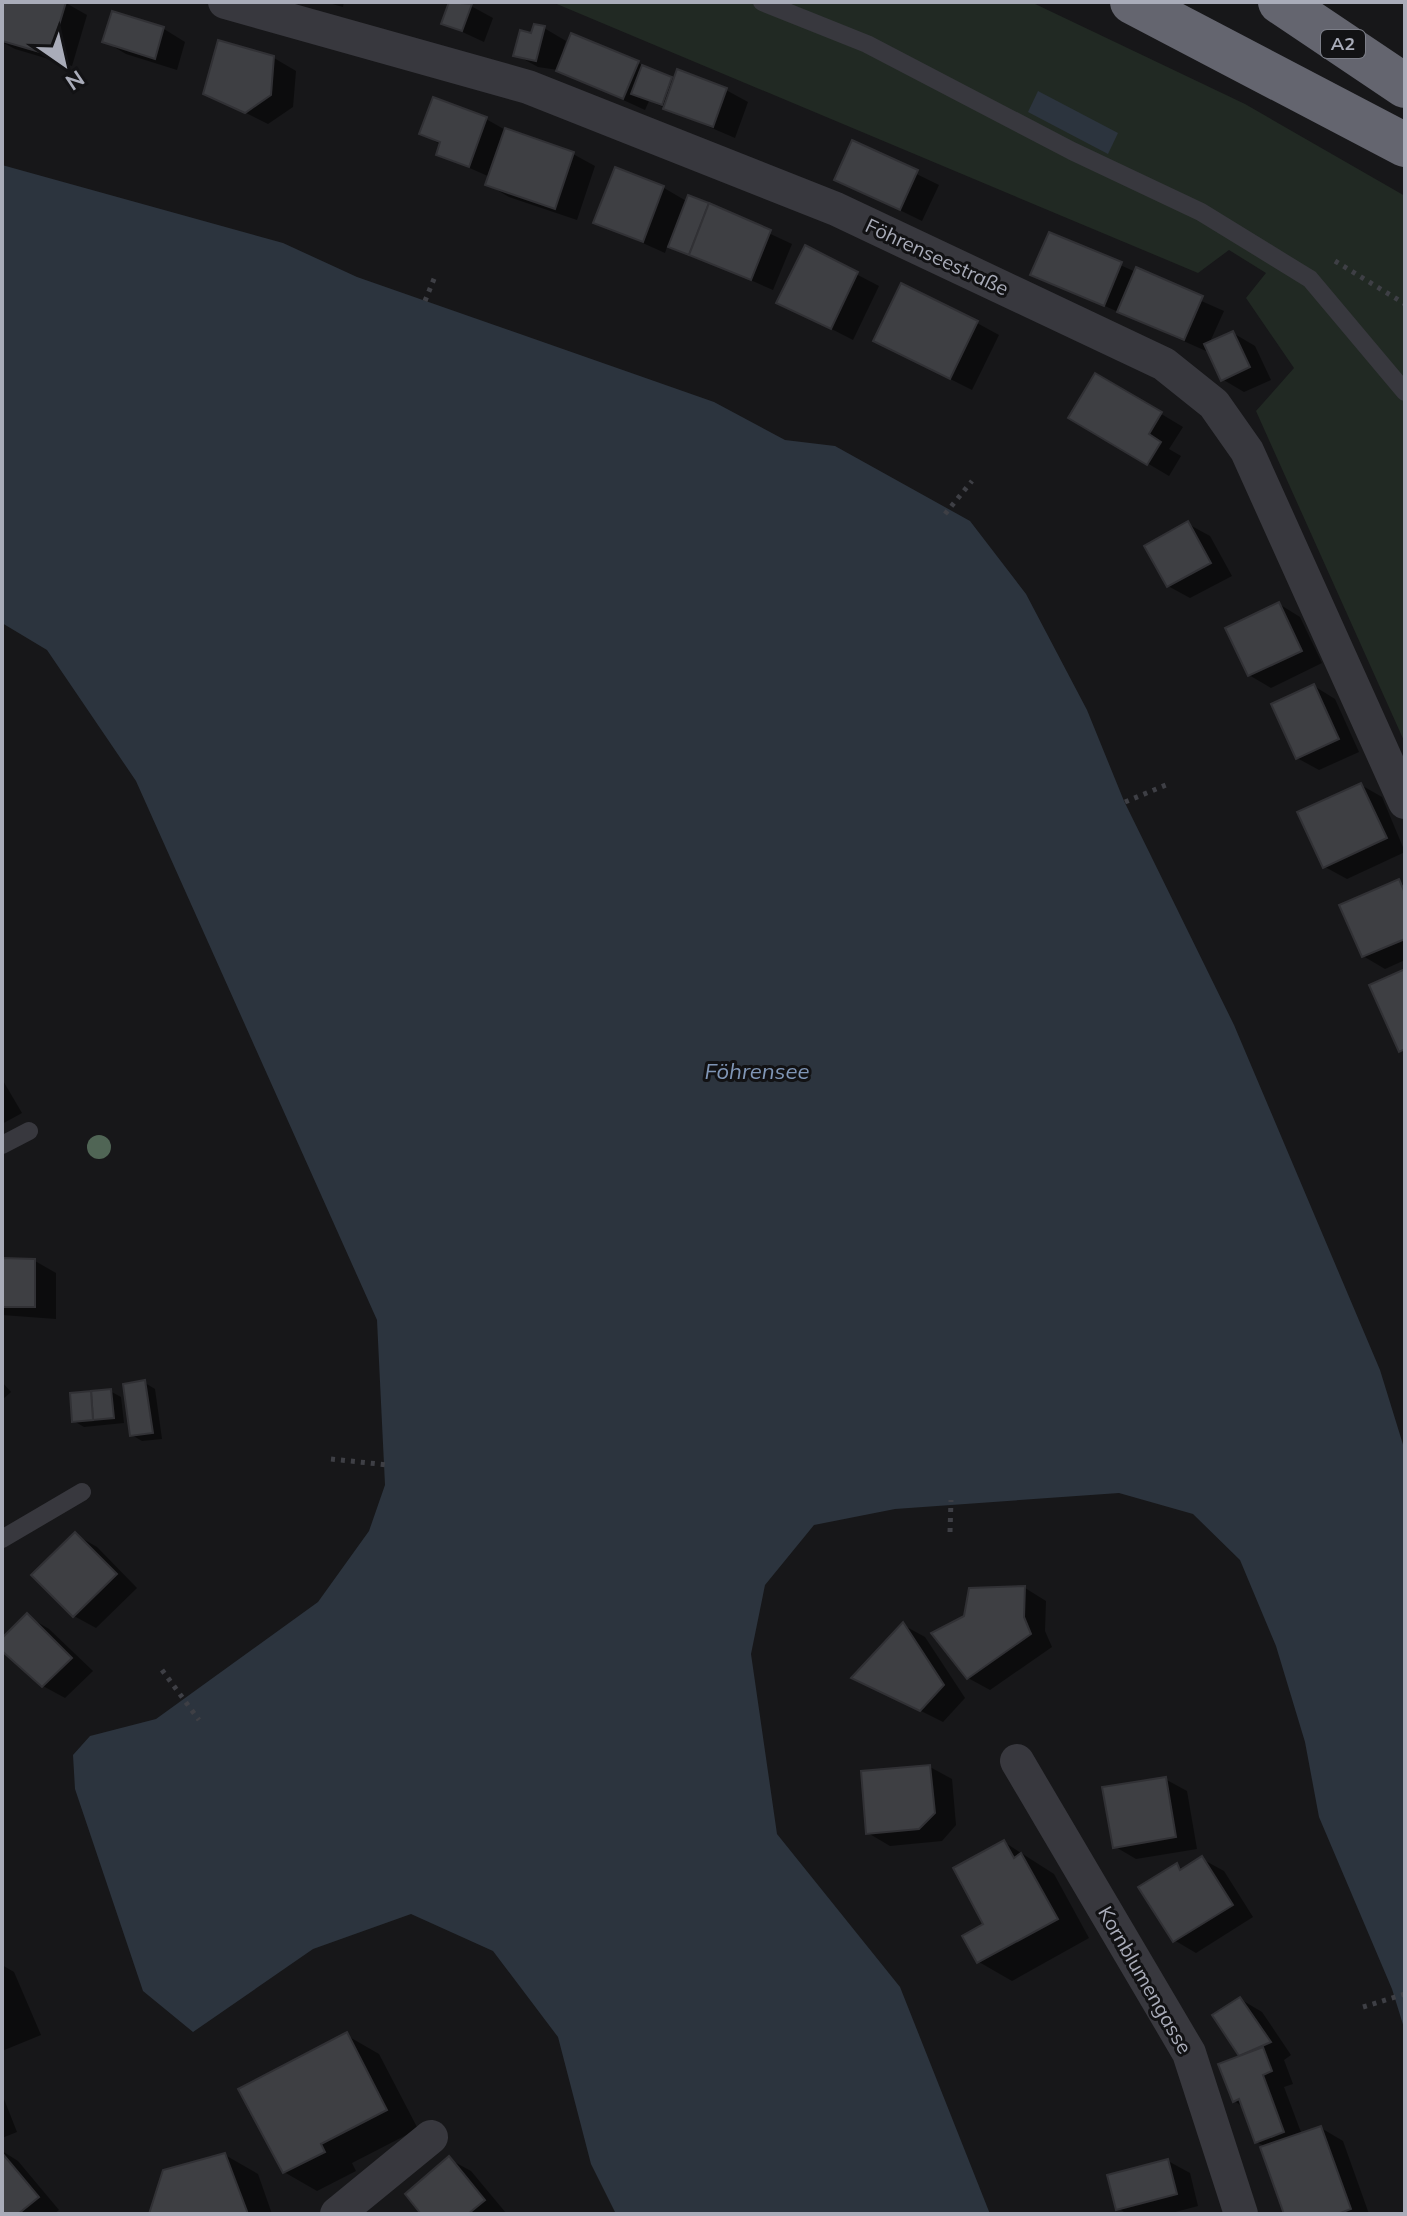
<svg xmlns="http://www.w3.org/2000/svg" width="1407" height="2216" font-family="Mulish,sans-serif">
<rect width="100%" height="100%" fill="#171719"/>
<polygon fill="#212923" points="552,2 1031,2 1245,104 1405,196 1405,743 1256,411 1294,368 1246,298 1266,273 1229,250 1198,273"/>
<g fill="#2c343e">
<polygon points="1038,91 1118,133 1108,154 1028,112"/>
<polygon points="2,165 283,243 357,277 714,402 785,440 835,446 970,521 1026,594 1087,710 1124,801 1234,1025 1380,1370 1405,1451 1405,2031 1392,1989 1319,1817 1305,1742 1276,1646 1240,1560 1193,1514 1119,1493 895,1509 814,1525 765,1585 751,1654 777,1834 900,1987 990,2214 616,2214 591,2164 558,2037 493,1951 411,1914 313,1949 193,2032 143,1991 75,1789 73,1755 90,1736 156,1719 318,1602 369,1531 385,1485 377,1320 136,781 47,650 2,623"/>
</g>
<g fill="#0007">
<polygon points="3,2 64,2 87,15 72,66 15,49 2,42"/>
<polygon points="325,2 344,2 343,7"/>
<polygon points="451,2 471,6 493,18 484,42 443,23"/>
<polygon points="113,13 164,29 185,42 177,70 126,54 104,41"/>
<polygon points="544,28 566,41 563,50 638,63 675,81 726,90 748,102 735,138 649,101 645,110 558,70 538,67 516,55"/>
<polygon points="274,58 296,71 293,107 268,124 206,93"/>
<polygon points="434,99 486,119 509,132 573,154 595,166 577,220 509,197 487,184 490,177 438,154 441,145 421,133"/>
<polygon points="853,143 939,185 922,221 836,179"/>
<polygon points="616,170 664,188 688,202 709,205 792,244 773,290 668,244 665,253 596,222"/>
<polygon points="1050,234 1224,311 1209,344 1233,333 1255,346 1271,380 1244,392 1222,379 1208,348 1206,351 1033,274"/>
<polygon points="806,248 879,286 853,340 779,302"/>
<polygon points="977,323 999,335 972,390 875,341"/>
<polygon points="1096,375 1183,427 1169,449 1181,456 1169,476 1071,418"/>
<polygon points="1188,524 1210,536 1232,576 1190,598 1168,586"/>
<polygon points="1279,604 1300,617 1322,663 1271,688 1249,675"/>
<polygon points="1314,686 1335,699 1359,752 1319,770 1297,758"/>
<polygon points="1361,785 1382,797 1405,852 1347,879 1325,867"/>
<polygon points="1399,882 1405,885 1405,960 1385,969 1363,956"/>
<polygon points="2,1079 22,1113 2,1124"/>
<polygon points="2,1260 35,1261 56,1273 56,1319 2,1315"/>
<polygon points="2,1382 11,1392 2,1400"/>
<polygon points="145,1383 155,1389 162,1439 142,1441 132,1435"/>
<polygon points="110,1391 121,1397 124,1423 84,1427 74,1421"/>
<polygon points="76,1535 97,1547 137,1588 96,1628 74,1616 34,1575"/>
<polygon points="1025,1588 1046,1601 1045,1631 1052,1647 990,1690 968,1678"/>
<polygon points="27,1616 49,1629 93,1671 65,1698 43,1686 2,1648 2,1641"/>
<polygon points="903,1625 925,1637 965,1698 943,1722 855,1678"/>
<polygon points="930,1767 952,1779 956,1825 942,1841 890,1846 868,1833"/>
<polygon points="1165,1779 1187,1791 1197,1849 1136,1859 1114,1846"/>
<polygon points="1004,1842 1054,1874 1089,1938 1012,1981 979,1962"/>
<polygon points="1202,1859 1224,1871 1253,1917 1196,1953 1174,1940 1177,1865 1184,1870"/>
<polygon points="2,1965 14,1972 41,2035 2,2051"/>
<polygon points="1240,1999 1262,2012 1291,2055 1284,2060 1293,2084 1284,2087 1302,2135 1321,2128 1343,2141 1369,2214 1286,2214 1267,2147 1256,2142 1242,2106 1234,2101 1242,2057 1215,2016"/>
<polygon points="346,2035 379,2054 418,2129 352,2163 356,2171 317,2191 284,2172"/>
<polygon points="2,2094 17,2132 2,2138"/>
<polygon points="2,2151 18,2161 59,2210 54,2214 2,2214"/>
<polygon points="225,2155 258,2174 272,2214 151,2214"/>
<polygon points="449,2159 471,2171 506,2213 424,2214"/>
<polygon points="1168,2161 1190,2173 1198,2206 1168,2214 1127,2214 1118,2208"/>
</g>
<g fill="#3e3f43" stroke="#313135" stroke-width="2">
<polygon points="2,2 66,2 50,55 2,41"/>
<polygon points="449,2 472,4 462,31 441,24"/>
<polygon points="112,11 164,27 155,59 102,42"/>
<polygon points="534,24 545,26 536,61 513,56 520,30 531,33"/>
<polygon points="571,33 639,61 623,99 556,71"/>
<polygon points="218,40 274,56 271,95 245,113 203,94"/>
<polygon points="642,65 672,77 662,105 631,94"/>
<polygon points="677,69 727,88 713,127 663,109"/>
<polygon points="433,97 487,117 469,167 436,155 440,142 419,134"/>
<polygon points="505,128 574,152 555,209 485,185"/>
<polygon points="852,140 918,170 900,210 834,180"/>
<polygon points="615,167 664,186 643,242 593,223"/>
<polygon points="688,195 709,203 689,255 668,247"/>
<polygon points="709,203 771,230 751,280 689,255"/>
<polygon points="1049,232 1122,262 1104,306 1030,275"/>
<polygon points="805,245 858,272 831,329 776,303"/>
<polygon points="1136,267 1203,296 1184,340 1117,312"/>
<polygon points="901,283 978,321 950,379 873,341"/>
<polygon points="1233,331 1250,367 1221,381 1204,344"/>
<polygon points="1095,373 1162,412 1149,434 1161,442 1147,465 1068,418"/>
<polygon points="1188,521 1211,563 1167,587 1144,546"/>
<polygon points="1279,602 1302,651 1248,676 1225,628"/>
<polygon points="1314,684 1339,739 1296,759 1271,704"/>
<polygon points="1361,783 1387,838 1323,868 1297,812"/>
<polygon points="1399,879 1405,893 1405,939 1362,957 1339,905"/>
<polygon points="1405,969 1405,1049 1399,1052 1369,985"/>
<polygon points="2,1258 35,1259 35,1307 2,1307"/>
<polygon points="145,1380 153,1433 130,1436 123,1384"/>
<polygon points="111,1389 114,1418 93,1420 91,1391"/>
<polygon points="91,1391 93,1420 72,1422 70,1393"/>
<polygon points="75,1532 117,1574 73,1617 31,1575"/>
<polygon points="1025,1586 1024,1617 1031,1634 967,1679 931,1633 964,1616 969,1588"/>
<polygon points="27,1613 72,1658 42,1687 2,1651 2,1638"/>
<polygon points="903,1622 944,1685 920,1711 851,1678"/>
<polygon points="930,1765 935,1813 919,1829 866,1834 861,1771"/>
<polygon points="1166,1777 1176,1837 1113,1848 1102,1787"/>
<polygon points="1004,1840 1014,1858 1021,1853 1058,1919 977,1963 962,1936 983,1924 953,1868"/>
<polygon points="1202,1856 1233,1905 1173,1942 1138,1887 1177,1863 1180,1870"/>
<polygon points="1240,1997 1271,2042 1239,2056 1212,2015"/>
<polygon points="347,2032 387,2110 321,2144 325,2152 283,2173 238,2089"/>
<polygon points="1263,2047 1272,2071 1263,2075 1284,2132 1255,2143 1239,2099 1233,2102 1218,2064"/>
<polygon points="1321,2126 1351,2209 1338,2214 1284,2214 1260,2147"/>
<polygon points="2,2153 39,2197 18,2214 2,2214"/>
<polygon points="225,2153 248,2214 149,2214 163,2170"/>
<polygon points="449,2156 485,2200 468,2214 421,2214 405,2194"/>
<polygon points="1168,2159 1177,2194 1116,2210 1107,2175"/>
</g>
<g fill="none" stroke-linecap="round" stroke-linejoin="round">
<g stroke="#3e3f45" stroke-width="5" stroke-dasharray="4 6" stroke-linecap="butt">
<polyline points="1335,261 1405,304"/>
<polyline points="425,301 436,274"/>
<polyline points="945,514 972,481"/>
<polyline points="1125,802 1166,785"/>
<polyline points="331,1459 388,1465"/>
<polyline points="950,1532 951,1500"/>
<polyline points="162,1670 199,1720"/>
<polyline points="1363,2007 1405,1994"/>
</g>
<g stroke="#38383e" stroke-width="18">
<polyline points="762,2 867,44 1072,151 1201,212 1310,279 1405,392"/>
<polyline points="2,1145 29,1131"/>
<polyline points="2,1539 82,1492"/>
</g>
<g stroke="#38383e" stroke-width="34">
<polyline points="225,2 528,87 836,209 1164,364 1214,404 1247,451 1405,802"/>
<polyline points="1017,1761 1189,2053 1241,2214"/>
<polyline points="337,2214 431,2137"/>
</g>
<g stroke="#64656f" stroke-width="44">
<polyline points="1132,2 1405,145"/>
<polyline points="1280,2 1405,86"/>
</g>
</g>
<circle fill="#506555" cx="99" cy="1147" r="12"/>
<g text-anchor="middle" stroke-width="6" stroke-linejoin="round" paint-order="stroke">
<rect fill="#121214" stroke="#7c7e88" stroke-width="2" x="1321" y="30" width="44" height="28" rx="6"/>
<g font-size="18" font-weight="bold" fill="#a9acb9">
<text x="1343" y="50">A2</text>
</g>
<g font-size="20" fill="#a9acb9" stroke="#121214">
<text transform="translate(937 257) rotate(25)" y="7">Föhrenseestraße</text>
<text transform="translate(1145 1980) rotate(60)" y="7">Kornblumengasse</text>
</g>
<g font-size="22" font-style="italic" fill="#7f95b5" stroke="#121214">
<text x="757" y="1079">Föhrensee</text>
</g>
</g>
<rect width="1407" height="2216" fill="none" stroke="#a9acb9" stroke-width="8"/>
<g transform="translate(64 64) rotate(146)" stroke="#121214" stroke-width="6" paint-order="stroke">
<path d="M0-6L14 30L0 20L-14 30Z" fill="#a9acb9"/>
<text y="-12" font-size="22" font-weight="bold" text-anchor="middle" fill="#a9acb9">N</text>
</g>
</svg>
